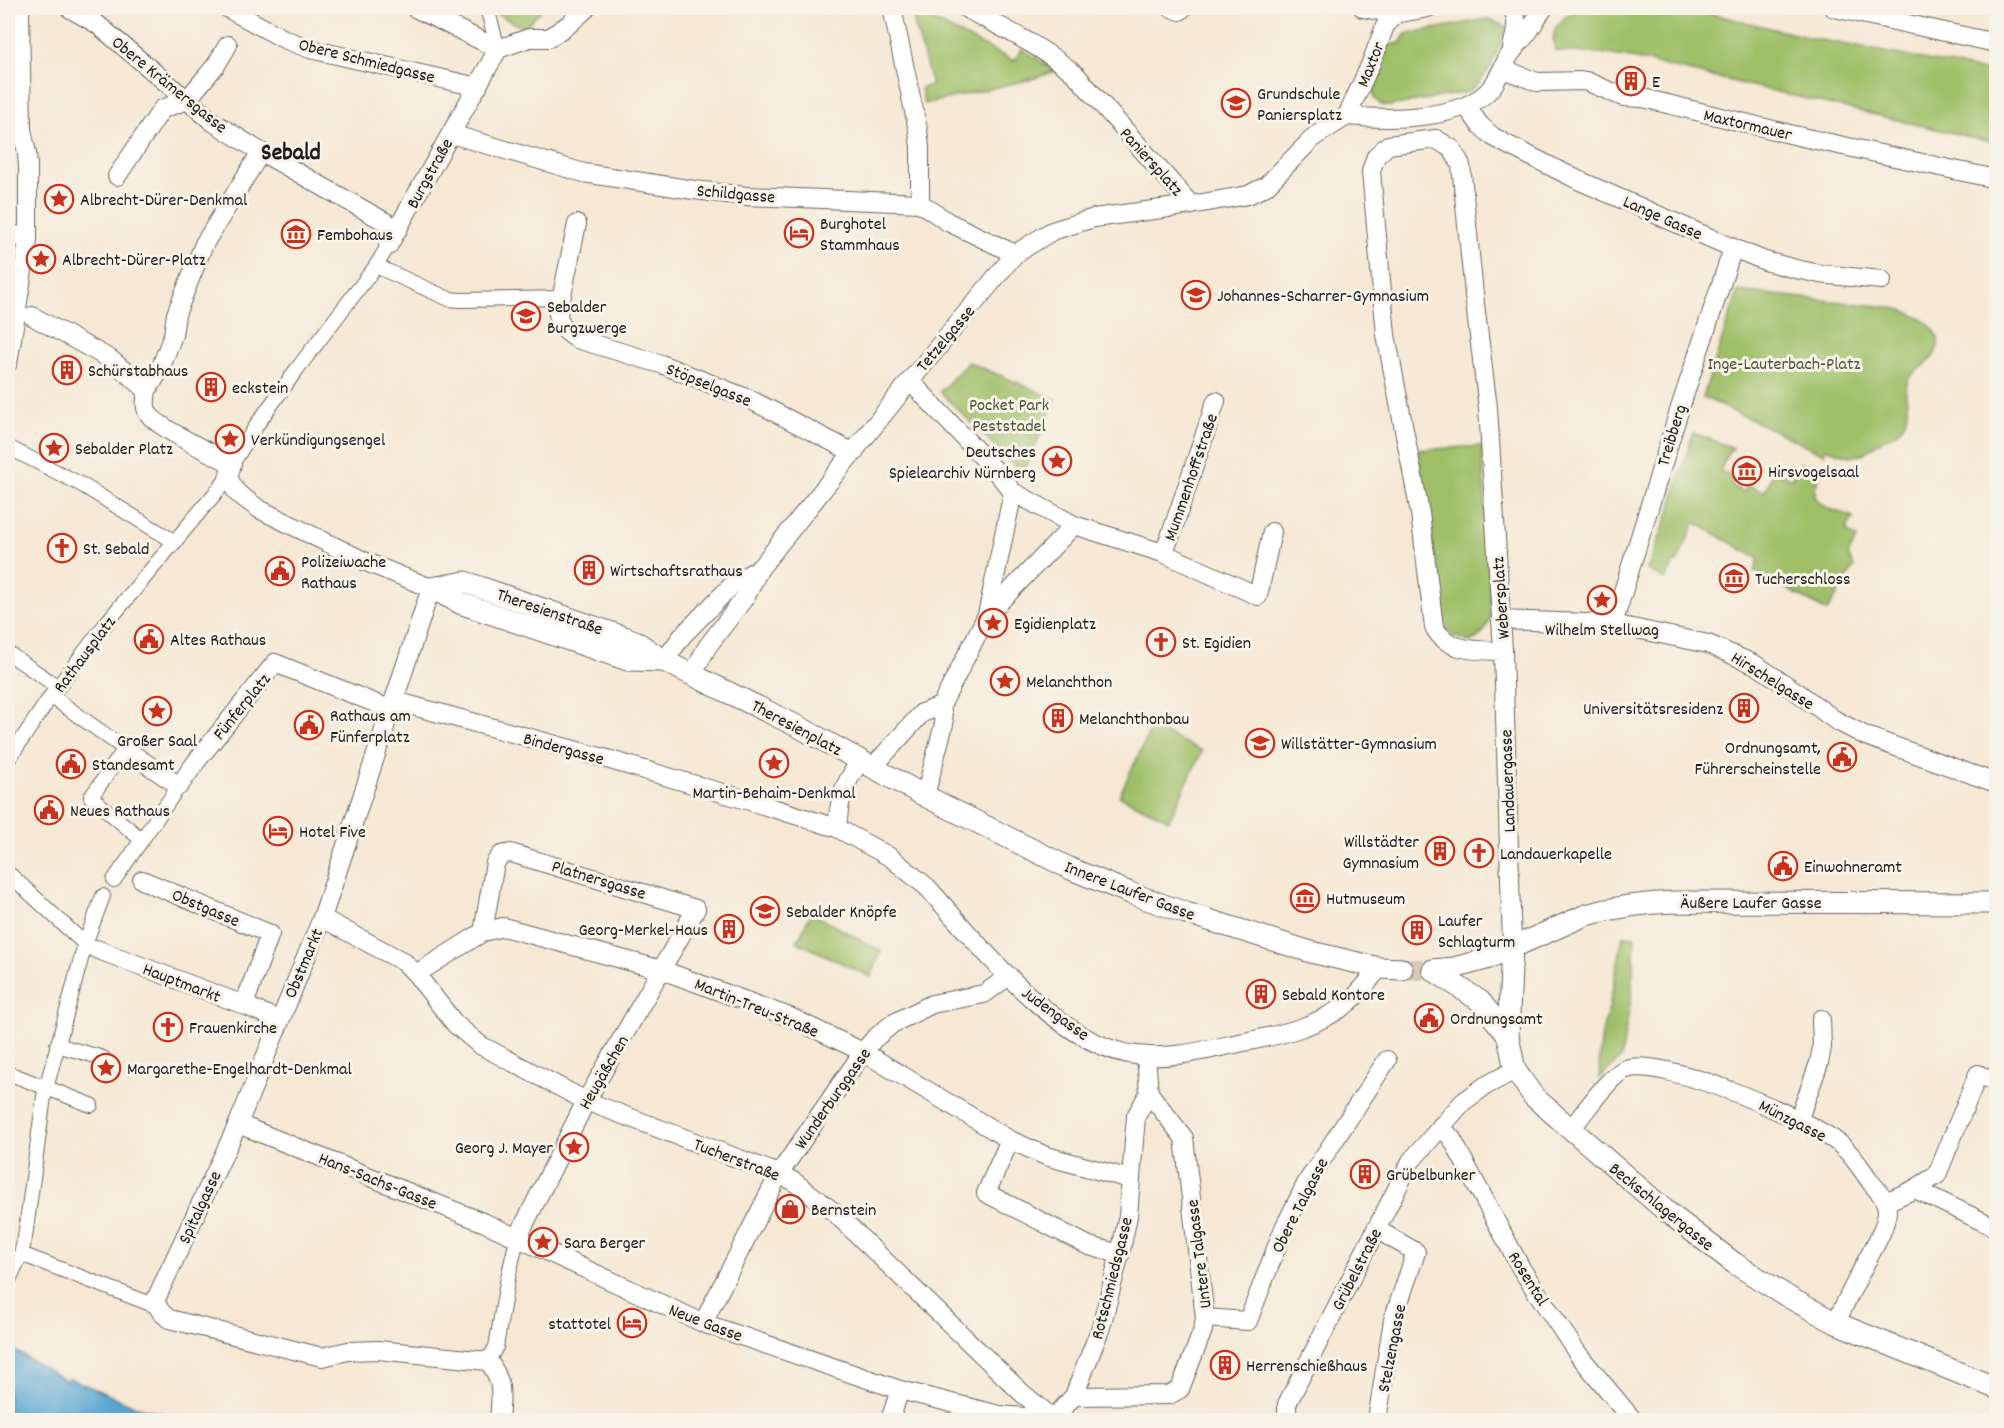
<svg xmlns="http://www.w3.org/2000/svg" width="2004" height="1428" font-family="Dekko,sans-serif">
<rect width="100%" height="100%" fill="#f7f3e8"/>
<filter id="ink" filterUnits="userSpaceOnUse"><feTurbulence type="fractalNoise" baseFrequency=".0167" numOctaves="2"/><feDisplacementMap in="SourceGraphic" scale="12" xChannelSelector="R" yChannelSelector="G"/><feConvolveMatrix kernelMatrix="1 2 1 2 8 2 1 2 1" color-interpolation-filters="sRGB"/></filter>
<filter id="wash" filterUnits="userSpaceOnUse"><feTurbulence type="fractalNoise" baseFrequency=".008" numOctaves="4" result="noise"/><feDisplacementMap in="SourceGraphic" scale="24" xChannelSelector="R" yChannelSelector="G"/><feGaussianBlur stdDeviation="1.35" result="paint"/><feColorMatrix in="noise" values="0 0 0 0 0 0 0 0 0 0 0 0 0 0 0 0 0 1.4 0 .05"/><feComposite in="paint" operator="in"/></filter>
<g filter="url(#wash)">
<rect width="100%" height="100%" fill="#f6e8d4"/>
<g fill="#9fbf68" stroke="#5e6e42" stroke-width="1.5">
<polygon points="496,8 543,8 523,28 497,14"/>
<path d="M 1582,8 L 1687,8 L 1811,38 L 1996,73 L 1996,143 L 1632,58 L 1606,54 L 1556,51 C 1547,29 1563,15 1582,8 Z"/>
<polygon points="910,9 1014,61 1022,49 1056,71 1032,79 924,104 921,88 932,85"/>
<path d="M 1487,19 L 1507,27 C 1497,52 1490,76 1468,92 L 1389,106 L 1381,105 L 1374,98 L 1373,86 L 1389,45 L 1400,43 L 1406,34 Z"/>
<path d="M 1738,291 L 1888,307 C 1911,311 1954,328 1932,358 C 1925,367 1913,371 1908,380 C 1902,392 1910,405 1906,417 C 1905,423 1902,428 1897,432 C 1892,436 1886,438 1881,441 C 1871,447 1865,456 1853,456 C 1843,455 1834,451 1826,448 L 1824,454 L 1703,397 Z"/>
<polygon points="968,362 1056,399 1023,474 940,392"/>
<path d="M 1693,433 L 1733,448 L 1732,450 L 1730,449 L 1720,471 L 1735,478 L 1732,486 L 1745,492 L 1748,485 L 1764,492 L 1774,470 L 1792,479 L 1800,463 L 1820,473 C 1818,479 1815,486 1815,492 C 1814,508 1841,512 1853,517 L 1846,531 L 1857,538 L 1848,555 L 1854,567 L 1827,611 L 1754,571 L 1759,559 L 1695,522 L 1677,563 L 1674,563 L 1665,580 L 1647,570 L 1670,510 Z"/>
<path d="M 1482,446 L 1491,613 C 1488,627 1484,636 1469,642 L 1452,635 L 1442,625 L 1418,450 Z"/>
<polygon points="1152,727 1202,751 1169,820 1119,796"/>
<polygon points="811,913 881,951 871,977 797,942"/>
<path d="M 1623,936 L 1635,937 L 1632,992 L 1621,1058 L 1600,1078 C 1598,1056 1601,1030 1609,1009 Z"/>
</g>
<polygon fill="#58a6d1" stroke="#3a6176" stroke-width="1.5" points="8,1347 67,1381 69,1378 137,1407 192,1420 8,1420"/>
</g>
<g filter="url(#ink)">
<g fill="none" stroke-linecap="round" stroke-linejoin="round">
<polyline stroke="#d5c9b8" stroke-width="21" stroke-dasharray="21 10" stroke-linecap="butt" points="1402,969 1433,970"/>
<g stroke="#68635c" stroke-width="16">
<g id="pedestrian">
<polyline points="487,8 498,49"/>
<polyline points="376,266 449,299 461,300 561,298"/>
<polyline points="8,447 82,485 175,542"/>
<polyline points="232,464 258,423 297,369 376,266 388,246"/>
<polyline points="8,653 58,687"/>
<polyline points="51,696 125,749 91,797 142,840"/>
<polyline points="8,760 51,696 108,621 228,478"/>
<polyline points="8,873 85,944 91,947"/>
<polyline points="114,880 179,786"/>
<polyline points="57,1045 103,1058"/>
<polyline points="8,1073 91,1105"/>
<polyline points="21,1254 156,1306"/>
<polyline points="8,1282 21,1254 25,1237 44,1096 85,944 103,896"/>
<polyline points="488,1361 496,1347 507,1282 517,1239"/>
</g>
</g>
<g stroke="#68635c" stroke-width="20">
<g id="minor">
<polyline points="69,8 97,24 213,122 261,152 398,229"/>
<polyline points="227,8 284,39 310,49 478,87"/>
<polyline points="415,8 498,49"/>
<polyline points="892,8 918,130 920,147 920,203"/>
<path d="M 965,8 C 1003,28 1043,47 1076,75 L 1191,205"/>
<polyline points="1172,8 1180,11 1183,8"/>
<polyline points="1363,8 1395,14 1428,8"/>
<polyline points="1834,8 1996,43"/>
<path d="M 1512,48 C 1515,33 1520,21 1512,8"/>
<polyline points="1503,69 1537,82 1586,81 1623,97 1643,98 1802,137 1996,179"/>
<polyline points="1466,106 1480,125 1492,136 1506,144 1578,180 1733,248 1765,261 1796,269 1820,274 1882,280"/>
<path d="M 1347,116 C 1386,120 1464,121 1491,88 C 1499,78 1503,66 1509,56 C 1515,47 1523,39 1529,31 C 1534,23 1538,15 1544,8"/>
<polyline points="1347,116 1371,63 1385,26 1395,14"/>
<polyline points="451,134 584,173 694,190 746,196 920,203 948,222 1015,254"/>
<polyline points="117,176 162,109 187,100 216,65 228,45"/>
<path d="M 577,224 L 558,314 C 560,327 566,332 577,339 L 661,364 L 749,399 L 854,453"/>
<polyline points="8,232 28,240"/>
<polyline points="388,246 498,49 529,38 549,38 569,24 587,8"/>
<path d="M 32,316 L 110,359 L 147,390 C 146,398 144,406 148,413 C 157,428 215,455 232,464 L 228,478 L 237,493 L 259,509 L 366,562 L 431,588 L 322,918 L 238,1124 L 155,1301 L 161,1312 L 169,1319 L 322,1357 L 348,1351 L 378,1350 L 488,1361 C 504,1381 501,1396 499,1420"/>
<polyline points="8,363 28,240 28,167 27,153 22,130 20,8"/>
<polyline points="910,381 993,468 1013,492 1074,525 1163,553 1258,596 1272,532"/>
<polyline points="147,390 159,372 173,335 176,314 204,244 261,152"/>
<polyline points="1013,492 987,615 1074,525"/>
<polyline points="1163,553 1170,537 1216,401"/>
<polyline points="1501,620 1613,624 1708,644 1756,665 1797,692 1835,720 1866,736 1996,783"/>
<polyline points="1613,624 1679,411 1733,248"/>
<path d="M 1503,651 C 1478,650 1448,653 1434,627 L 1420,513 L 1386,335 L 1371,171 L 1376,156 L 1388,145 L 1436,139 L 1452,149 L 1461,165 L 1475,304 L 1488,408 L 1503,651 L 1512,946"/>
<polyline points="664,661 683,635 735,582 760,568"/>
<polyline points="693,674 707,647 746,596 760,568 910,381 1015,254 1052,231 1094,218 1191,205 1248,195 1266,186 1315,136 1347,116"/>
<path d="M 395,701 L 607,759 L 750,801 L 837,828 L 890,857 L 927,887 C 978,943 1057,1046 1136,1055 C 1172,1060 1209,1049 1244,1042 C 1280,1035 1320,1026 1349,1002 C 1361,992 1370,979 1379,968"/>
<polyline points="941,706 987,615"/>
<polyline points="125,749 179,786 196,762 275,663 392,710"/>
<polyline points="872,768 922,713 941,706 944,724 925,796"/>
<path d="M 837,828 C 840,795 842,788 860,761"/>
<polyline points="142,880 270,934 244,1005"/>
<polyline points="322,918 404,962 416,974 455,1024 480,1045 586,1101 779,1174 793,1181 834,1212 1022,1393 1055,1420"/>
<polyline points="483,932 495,863 501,855 511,853 696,909 586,1101 517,1239"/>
<polyline points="96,949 244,1005 279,1020"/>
<polyline points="416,974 483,932 503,927 662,970 792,1018 863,1052 1010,1140 1046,1156 1130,1179"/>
<polyline points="1798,1121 1819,1063 1822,1047 1821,1019"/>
<polyline points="238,1124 485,1223 703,1323 900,1390 999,1415 1053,1419"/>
<polyline points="1441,1126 1452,1139 1522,1270 1578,1354 1633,1420"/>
<path d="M 1571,1129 C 1583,1115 1610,1074 1626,1069 C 1662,1056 1811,1120 1841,1145 C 1854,1156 1862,1170 1872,1184 C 1879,1192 1887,1200 1887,1211 C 1886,1228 1874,1247 1866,1262 C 1856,1282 1845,1302 1836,1323"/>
<polyline points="1010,1140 986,1193 1089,1246 1120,1254"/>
<polyline points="1915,1189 1996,1228"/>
<polyline points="1886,1202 1915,1189 1937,1175 1978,1074 1996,1082"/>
<polyline points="1376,1229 1416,1252 1393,1320 1377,1420"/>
<polyline points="1205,1318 1248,1321 1284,1228 1307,1182 1387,1060"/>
<polyline points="703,1323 779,1174 863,1052 874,1039 892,1024 932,1004 984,994 1009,976"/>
<polyline points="1074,1396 1169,1395 1180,1389 1203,1330 1205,1318 1184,1138 1149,1093"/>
<polyline points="1053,1419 1074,1396 1101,1327 1120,1254 1128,1216 1136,1116 1149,1093 1146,1056"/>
<polyline points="890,1420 900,1390"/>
<polyline points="1287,1420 1287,1404 1411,1161 1463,1102 1485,1086 1515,1070"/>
</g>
</g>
<g stroke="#68635c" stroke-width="23">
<g id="tertiary">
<polyline points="431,588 465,582 635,641 664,661 801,728 925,796 1071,869 1130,893 1186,913 1311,952 1379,968 1402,969"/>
<polyline points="431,588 460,603 628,660 664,661"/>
<polyline points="1512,946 1508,1036 1515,1070 1534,1097 1666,1211 1734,1263 1790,1298 1836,1323 1996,1388"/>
<path d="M 1433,970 L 1454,968 L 1486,959 L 1586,915 C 1615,907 1644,903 1675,902 L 1996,903"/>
<polyline points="1433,970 1480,1001 1508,1036"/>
</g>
</g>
<use href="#pedestrian" stroke="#fff" stroke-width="14"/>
<use href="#minor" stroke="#fff" stroke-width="18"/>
<use href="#tertiary" stroke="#fff" stroke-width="21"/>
</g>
</g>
<defs>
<g id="building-ring" transform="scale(1.5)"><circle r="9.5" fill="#f7f3e8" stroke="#c8321e" stroke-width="1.5"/><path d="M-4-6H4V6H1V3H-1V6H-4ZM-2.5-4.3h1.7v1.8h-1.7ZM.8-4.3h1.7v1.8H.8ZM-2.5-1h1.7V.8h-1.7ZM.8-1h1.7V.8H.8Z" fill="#c8321e"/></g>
<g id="school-ring" transform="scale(1.5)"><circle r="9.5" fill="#f7f3e8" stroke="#c8321e" stroke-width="1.5"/><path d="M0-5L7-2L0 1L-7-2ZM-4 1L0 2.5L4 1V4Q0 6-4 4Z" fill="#c8321e"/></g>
<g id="sight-ring" transform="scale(1.5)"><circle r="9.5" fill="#f7f3e8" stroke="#c8321e" stroke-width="1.5"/><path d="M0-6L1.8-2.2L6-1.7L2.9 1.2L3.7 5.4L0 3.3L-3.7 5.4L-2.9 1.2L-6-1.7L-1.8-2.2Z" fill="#c8321e"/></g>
<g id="hotel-ring" transform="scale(1.5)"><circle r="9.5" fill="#f7f3e8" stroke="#c8321e" stroke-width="1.5"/><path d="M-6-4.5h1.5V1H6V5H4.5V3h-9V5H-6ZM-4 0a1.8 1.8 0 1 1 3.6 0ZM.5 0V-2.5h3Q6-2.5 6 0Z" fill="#c8321e"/></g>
<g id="museum-ring" transform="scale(1.5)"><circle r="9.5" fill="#f7f3e8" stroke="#c8321e" stroke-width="1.5"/><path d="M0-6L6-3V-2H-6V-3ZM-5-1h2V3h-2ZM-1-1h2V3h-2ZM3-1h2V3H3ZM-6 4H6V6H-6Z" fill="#c8321e"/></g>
<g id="church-ring" transform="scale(1.5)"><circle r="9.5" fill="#f7f3e8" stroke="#c8321e" stroke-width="1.5"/><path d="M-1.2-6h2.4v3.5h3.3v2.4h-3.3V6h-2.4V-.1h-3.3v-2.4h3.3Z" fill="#c8321e"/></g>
<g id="civic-ring" transform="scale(1.5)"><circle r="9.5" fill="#f7f3e8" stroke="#c8321e" stroke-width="1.5"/><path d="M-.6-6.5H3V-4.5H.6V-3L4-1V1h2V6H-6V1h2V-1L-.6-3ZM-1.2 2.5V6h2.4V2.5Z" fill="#c8321e"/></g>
<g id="shop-ring" transform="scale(1.5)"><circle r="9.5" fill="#f7f3e8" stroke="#c8321e" stroke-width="1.5"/><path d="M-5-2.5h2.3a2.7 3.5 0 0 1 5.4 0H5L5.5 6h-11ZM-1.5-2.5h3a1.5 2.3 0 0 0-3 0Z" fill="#c8321e"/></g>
</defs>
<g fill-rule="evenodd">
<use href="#building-ring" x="1631" y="81"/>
<use href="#school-ring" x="1236" y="103"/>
<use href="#sight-ring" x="59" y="199"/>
<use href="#hotel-ring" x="799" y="233"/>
<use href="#museum-ring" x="296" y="234"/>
<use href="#sight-ring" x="41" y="259"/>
<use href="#school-ring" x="1196" y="295"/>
<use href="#school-ring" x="526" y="316"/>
<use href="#building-ring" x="67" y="370"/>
<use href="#building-ring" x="211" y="387"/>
<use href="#sight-ring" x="230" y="439"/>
<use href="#sight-ring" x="54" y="448"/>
<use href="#sight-ring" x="1057" y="461"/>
<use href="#museum-ring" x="1747" y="471"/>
<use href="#church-ring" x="62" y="548"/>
<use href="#building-ring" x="589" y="570"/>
<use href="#civic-ring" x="280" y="571"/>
<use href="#museum-ring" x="1734" y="578"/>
<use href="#sight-ring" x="1602" y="600"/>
<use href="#sight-ring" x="993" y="623"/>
<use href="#civic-ring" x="149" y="639"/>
<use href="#church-ring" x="1161" y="642"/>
<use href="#sight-ring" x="1005" y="681"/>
<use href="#building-ring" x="1744" y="708"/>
<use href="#sight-ring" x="157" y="711"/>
<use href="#building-ring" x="1058" y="718"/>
<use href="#civic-ring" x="309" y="725"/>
<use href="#school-ring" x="1260" y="743"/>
<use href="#civic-ring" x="1842" y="757"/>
<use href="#sight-ring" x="774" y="763"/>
<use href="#civic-ring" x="71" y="764"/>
<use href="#civic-ring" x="49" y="810"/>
<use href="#hotel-ring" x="278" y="831"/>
<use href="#building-ring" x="1440" y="851"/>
<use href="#church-ring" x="1479" y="853"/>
<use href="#civic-ring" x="1783" y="866"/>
<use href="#museum-ring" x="1305" y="898"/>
<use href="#school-ring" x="765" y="911"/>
<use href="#building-ring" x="729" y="929"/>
<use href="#building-ring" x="1417" y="930"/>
<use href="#building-ring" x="1261" y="994"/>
<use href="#civic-ring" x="1429" y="1018"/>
<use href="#church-ring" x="168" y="1027"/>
<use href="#sight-ring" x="106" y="1068"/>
<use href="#sight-ring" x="574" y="1147"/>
<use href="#building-ring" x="1365" y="1174"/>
<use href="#shop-ring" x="790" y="1209"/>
<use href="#sight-ring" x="543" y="1242"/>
<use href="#hotel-ring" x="632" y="1323"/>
<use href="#building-ring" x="1225" y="1365"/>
</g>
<g text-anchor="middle" stroke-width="6" stroke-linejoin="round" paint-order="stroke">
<g font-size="18" fill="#1c1c1c" stroke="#f7f3e8">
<text transform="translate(367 60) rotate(14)" y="6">Obere Schmiedgasse</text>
<text transform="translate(1370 64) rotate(-68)" y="6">Maxtor</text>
<text transform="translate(170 84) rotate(39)" y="6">Obere Krämersgasse</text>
<text transform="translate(1748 124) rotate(13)" y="6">Maxtormauer</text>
<text transform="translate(1152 161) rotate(48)" y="6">Paniersplatz</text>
<text transform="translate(429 173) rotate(-61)" y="6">Burgstraße</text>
<text transform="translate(736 193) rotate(5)" y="6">Schildgasse</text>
<text transform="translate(1663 217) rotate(24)" y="6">Lange Gasse</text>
<text transform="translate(945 338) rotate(-50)" y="6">Tetzelgasse</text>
<text transform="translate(709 384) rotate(22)" y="6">Stöpselgasse</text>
<text transform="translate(1671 435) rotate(-73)" y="6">Treibberg</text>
<text transform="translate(1190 477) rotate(-71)" y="6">Mummenhoffstraße</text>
<text transform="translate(1500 598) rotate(-94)" y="6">Webersplatz</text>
<text transform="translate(550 611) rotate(19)" y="6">Theresienstraße</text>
<text transform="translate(84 654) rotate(-53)" y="6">Rathausplatz</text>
<text transform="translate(1773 680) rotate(32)" y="6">Hirschelgasse</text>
<text transform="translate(241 706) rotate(-51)" y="6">Fünferplatz</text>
<text transform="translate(797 727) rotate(28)" y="6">Theresienplatz</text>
<text transform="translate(564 748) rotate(15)" y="6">Bindergasse</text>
<text transform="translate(1507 781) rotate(-92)" y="6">Landauergasse</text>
<text transform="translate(599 879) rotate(17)" y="6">Platnersgasse</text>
<text transform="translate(1130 890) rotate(21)" y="6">Innere Laufer Gasse</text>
<text x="1751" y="908">Äußere Laufer Gasse</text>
<text transform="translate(206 907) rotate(23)" y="6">Obstgasse</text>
<text transform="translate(303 963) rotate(-67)" y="6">Obstmarkt</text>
<text transform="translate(182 982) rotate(21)" y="6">Hauptmarkt</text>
<text transform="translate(757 1007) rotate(22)" y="6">Martin-Treu-Straße</text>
<text transform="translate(1056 1013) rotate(36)" y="6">Judengasse</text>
<text transform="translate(603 1072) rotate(-60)" y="6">Heugäßchen</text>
<text transform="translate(832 1098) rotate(-55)" y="6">Wunderburggasse</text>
<text transform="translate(1793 1120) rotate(27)" y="6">Münzgasse</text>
<text transform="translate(737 1159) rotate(21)" y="6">Tucherstraße</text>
<text transform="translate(378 1180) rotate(22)" y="6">Hans-Sachs-Gasse</text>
<text transform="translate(1299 1205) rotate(-63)" y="6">Obere Talgasse</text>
<text transform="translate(1662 1206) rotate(39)" y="6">Beckschlagergasse</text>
<text transform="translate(199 1207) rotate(-65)" y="6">Spitalgasse</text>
<text transform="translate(1198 1254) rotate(-97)" y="6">Untere Talgasse</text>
<text transform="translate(1356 1269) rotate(-63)" y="6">Grübelstraße</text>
<text transform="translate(1111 1278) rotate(-76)" y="6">Rotschmiedsgasse</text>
<text transform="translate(1529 1278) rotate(58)" y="6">Rosental</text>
<text transform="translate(706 1322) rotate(21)" y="6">Neue Gasse</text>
<text transform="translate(1391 1348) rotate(-79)" y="6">Stelzengasse</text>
</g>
<g font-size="18" fill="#1c1c1c" stroke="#f7f3e8" text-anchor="start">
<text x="1652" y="87">E</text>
<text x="1257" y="99">Grundschule<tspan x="1257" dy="21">Paniersplatz</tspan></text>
<text x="80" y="205">Albrecht-Dürer-Denkmal</text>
<text x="820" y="229">Burghotel<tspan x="820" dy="21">Stammhaus</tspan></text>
<text x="317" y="240">Fembohaus</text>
<text x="62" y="265">Albrecht-Dürer-Platz</text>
<text x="1217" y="301">Johannes-Scharrer-Gymnasium</text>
<text x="547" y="312">Sebalder<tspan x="547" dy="21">Burgzwerge</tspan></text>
<text x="88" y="376">Schürstabhaus</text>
<text x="232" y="393">eckstein</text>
<text x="251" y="445">Verkündigungsengel</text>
<text x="75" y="454">Sebalder Platz</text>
<text x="1036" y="457" text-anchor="end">Deutsches<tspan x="1036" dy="21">Spielearchiv Nürnberg</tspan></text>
<text x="1768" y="477">Hirsvogelsaal</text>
<text x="83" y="554">St. Sebald</text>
<text x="301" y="567">Polizeiwache<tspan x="301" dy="21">Rathaus</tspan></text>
<text x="610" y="576">Wirtschaftsrathaus</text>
<text x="1755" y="584">Tucherschloss</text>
<text x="1014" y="629">Egidienplatz</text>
<text x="1602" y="635" text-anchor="middle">Wilhelm Stellwag</text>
<text x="170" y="645">Altes Rathaus</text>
<text x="1182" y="648">St. Egidien</text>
<text x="1026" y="687">Melanchthon</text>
<text x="1723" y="714" text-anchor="end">Universitätsresidenz</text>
<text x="330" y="721">Rathaus am<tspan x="330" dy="21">Fünferplatz</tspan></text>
<text x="1079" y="724">Melanchthonbau</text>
<text x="157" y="746" text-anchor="middle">Großer Saal</text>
<text x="1281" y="749">Willstätter-Gymnasium</text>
<text x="1821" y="753" text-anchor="end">Ordnungsamt,<tspan x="1821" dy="21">Führerscheinstelle</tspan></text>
<text x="92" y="770">Standesamt</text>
<text x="774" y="798" text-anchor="middle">Martin-Behaim-Denkmal</text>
<text x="70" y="816">Neues Rathaus</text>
<text x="299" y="837">Hotel Five</text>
<text x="1419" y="847" text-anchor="end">Willstädter<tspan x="1419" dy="21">Gymnasium</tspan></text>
<text x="1500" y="859">Landauerkapelle</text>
<text x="1804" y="872">Einwohneramt</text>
<text x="1326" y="904">Hutmuseum</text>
<text x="786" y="917">Sebalder Knöpfe</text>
<text x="1438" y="926">Laufer<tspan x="1438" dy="21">Schlagturm</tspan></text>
<text x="708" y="935" text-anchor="end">Georg-Merkel-Haus</text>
<text x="1282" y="1000">Sebald Kontore</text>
<text x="1450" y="1024">Ordnungsamt</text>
<text x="189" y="1033">Frauenkirche</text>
<text x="127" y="1074">Margarethe-Engelhardt-Denkmal</text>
<text x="553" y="1153" text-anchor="end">Georg J. Mayer</text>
<text x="1386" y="1180">Grübelbunker</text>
<text x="811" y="1215">Bernstein</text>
<text x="564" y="1248">Sara Berger</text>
<text x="611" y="1329" text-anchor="end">stattotel</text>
<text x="1246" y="1371">Herrenschießhaus</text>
</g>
<g font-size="18" fill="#4a5537" stroke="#f7f3e8">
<text x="1784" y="369">Inge-Lauterbach-Platz</text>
<text x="1009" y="410">Pocket Park<tspan x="1009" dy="21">Peststadel</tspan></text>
</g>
<g font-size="24" font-weight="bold" fill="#1c1c1c" stroke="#f7f3e8">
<text x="291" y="159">Sebald</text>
</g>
</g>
<rect width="2004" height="1428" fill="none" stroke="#f7f3e8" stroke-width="30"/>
</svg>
